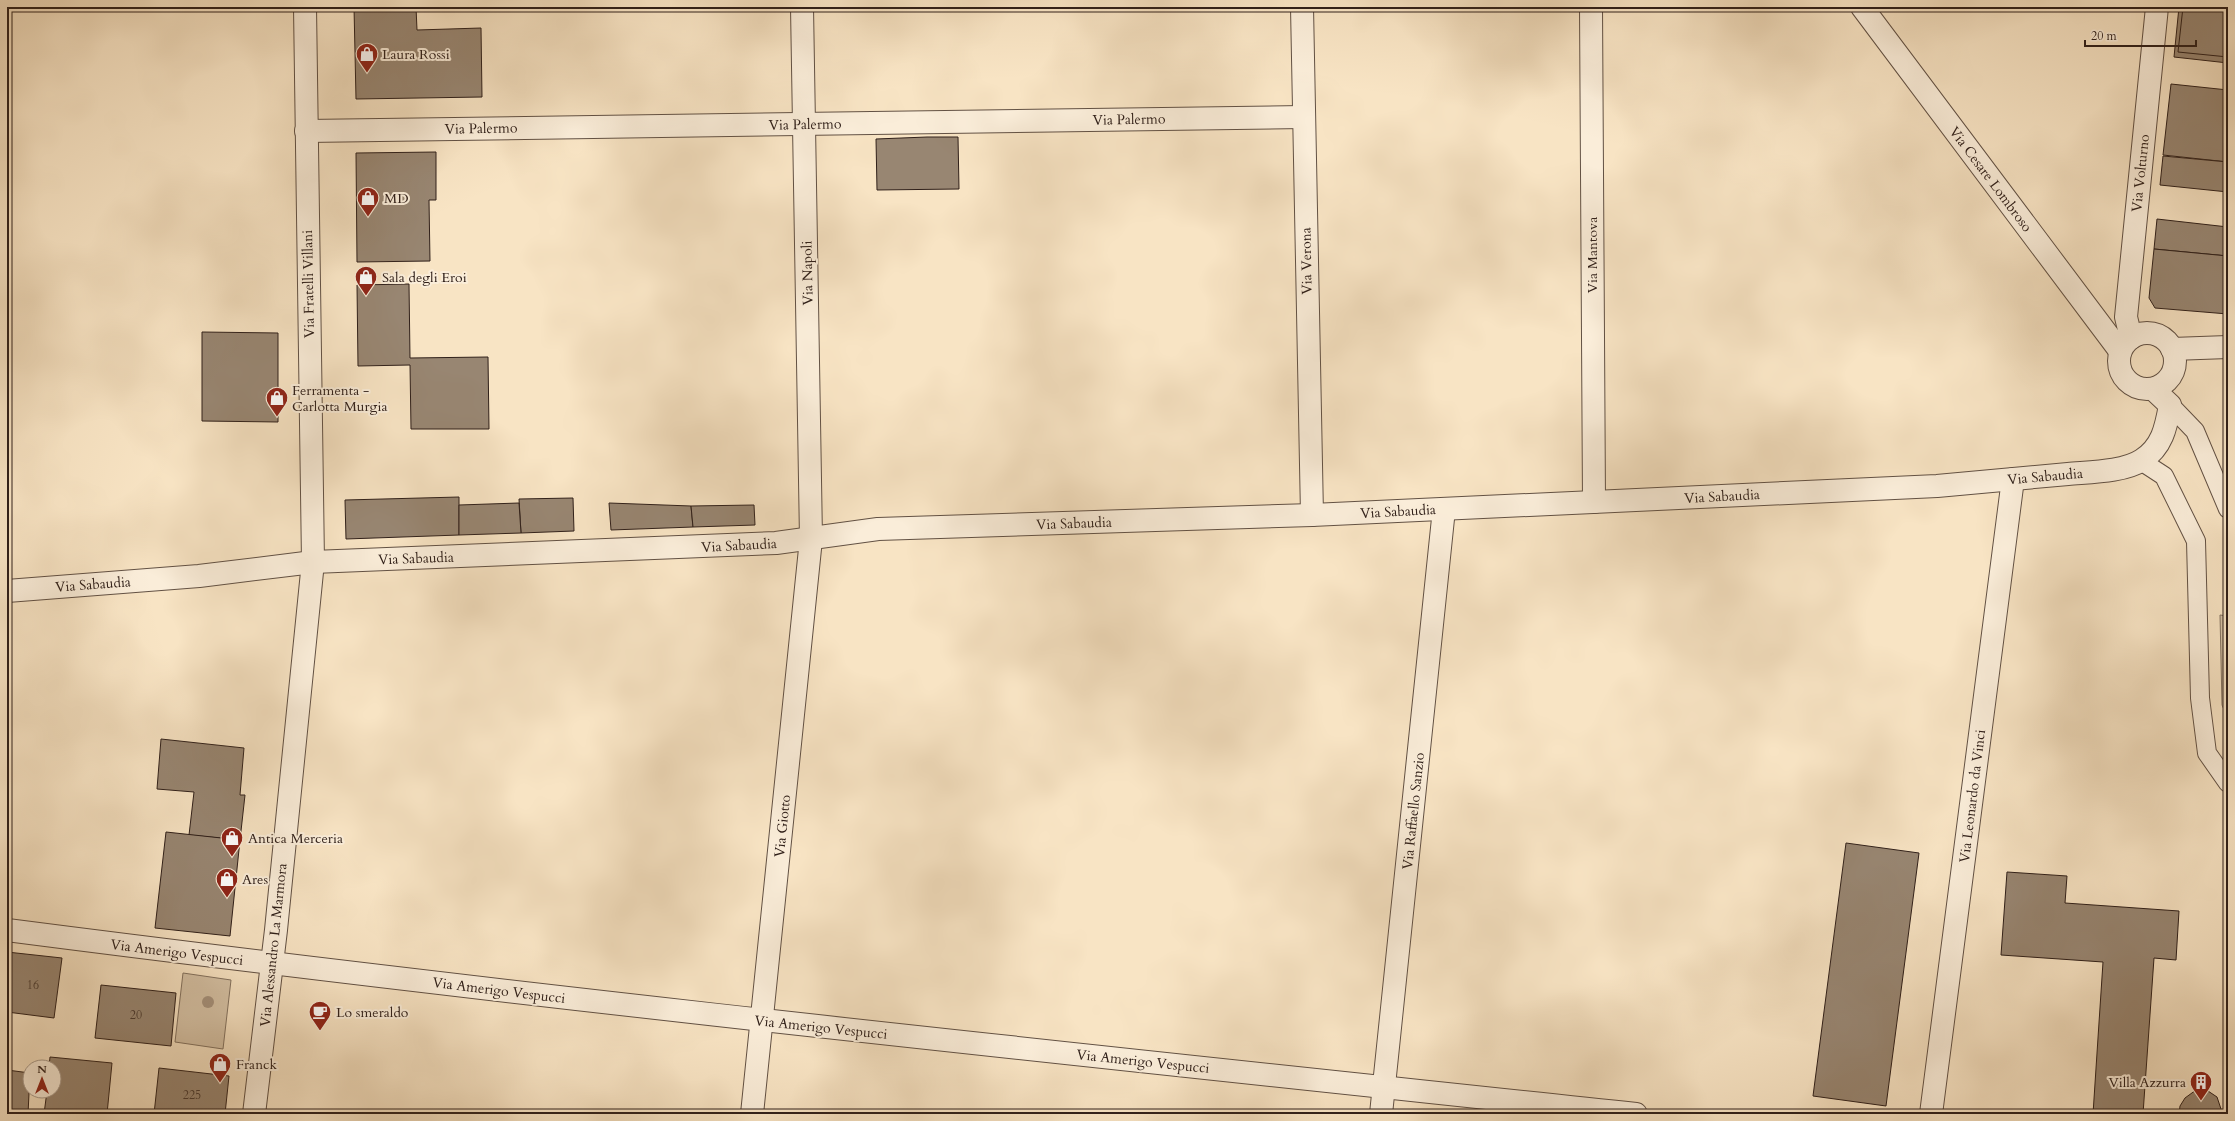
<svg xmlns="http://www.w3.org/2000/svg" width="2235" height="1121" font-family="Cardo,serif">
<rect width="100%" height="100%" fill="#f8e4c4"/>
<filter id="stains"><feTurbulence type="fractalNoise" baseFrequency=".005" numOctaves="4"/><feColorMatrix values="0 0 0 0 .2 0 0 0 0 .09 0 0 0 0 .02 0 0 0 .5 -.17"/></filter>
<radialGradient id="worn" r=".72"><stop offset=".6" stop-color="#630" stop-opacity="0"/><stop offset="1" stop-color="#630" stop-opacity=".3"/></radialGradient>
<g fill="#d6c3a7" stroke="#837260">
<polygon points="2220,615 2228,616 2228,719 2222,705"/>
<polygon points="183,973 231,980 223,1049 175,1042"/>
</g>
<g fill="#988672" stroke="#30201a">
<polygon points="354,7 416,7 417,30 481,28 482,97 356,99"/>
<polygon points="2179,7 2228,7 2228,63 2174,57"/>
<polygon points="2183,7 2228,7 2228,57 2178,52"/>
<polygon points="2171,84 2228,90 2228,162 2163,155"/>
<polygon points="927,137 958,137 959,189 877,190 876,139"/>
<polygon points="436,152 436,200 429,200 430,261 357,262 356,153"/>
<polygon points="2163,156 2228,162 2228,192 2160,185"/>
<polygon points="2157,219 2228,227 2228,256 2154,249"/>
<polygon points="2154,249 2228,256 2228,314 2155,308 2149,298"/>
<polygon points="409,284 410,358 488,357 489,429 411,429 410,365 358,366 357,285"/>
<polygon points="202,332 278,333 278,422 202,421"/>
<polygon points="459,497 459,535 346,539 345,500"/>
<polygon points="573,498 574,531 521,533 519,499"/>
<polygon points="519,503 521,533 459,535 459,505"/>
<polygon points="609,503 691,506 693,527 611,530"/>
<polygon points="754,505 755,525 693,527 691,506"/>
<polygon points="161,739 244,748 240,795 245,795 240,840 189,835 194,792 157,789"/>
<polygon points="166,832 240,840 230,936 155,928"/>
<polygon points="1846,843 1919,853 1886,1106 1813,1096"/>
<polygon points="2007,872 2067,876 2065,903 2179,911 2176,960 2154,958 2143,1114 2093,1114 2103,962 2001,955"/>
<polygon points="7,952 62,958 54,1018 7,1012"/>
<polygon points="101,985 176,993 171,1046 95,1038"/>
<polygon points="50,1057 112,1063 107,1114 44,1114 47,1091 54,1091 54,1067 49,1067"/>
<polygon points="159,1068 229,1076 225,1114 154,1114"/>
<polygon points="7,1070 30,1073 28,1114 7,1114"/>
<polygon points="2196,1090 2208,1091 2217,1097 2221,1109 2220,1114 2179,1114 2180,1106 2185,1098"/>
</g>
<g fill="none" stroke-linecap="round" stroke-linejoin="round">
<g stroke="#625144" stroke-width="20">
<g id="lane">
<polyline points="2170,405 2195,431 2228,509"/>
<polyline points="2141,461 2164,476 2196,541 2200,698 2207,753 2228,783"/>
</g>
</g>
<g stroke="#625144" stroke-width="24">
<g id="street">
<polyline points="1302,7 1312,515"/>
<polyline points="1591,7 1594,502"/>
<polyline points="1862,7 2120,351"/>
<polyline points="306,131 1303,117"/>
<circle cx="2147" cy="361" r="28"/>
<polyline points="2131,338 2126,317 2157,7"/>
<polyline points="2172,349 2228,347"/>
<path d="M 7,591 L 199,576 L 313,562 L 776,543 L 878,529 L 1312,515 L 1937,486 C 1981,482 2024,478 2068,474 C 2089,472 2124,472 2142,460 C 2162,447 2166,428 2170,405 L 2153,389"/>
<path d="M 7,930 C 549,1000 1093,1056 1636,1114"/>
<polyline points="254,1114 276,930 313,562 305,7"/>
<polyline points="752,1114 811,539 802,7"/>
<polyline points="1381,1114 1444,509"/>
<polyline points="1931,1114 2013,479"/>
</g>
</g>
<use href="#lane" stroke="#faedd9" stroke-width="18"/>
<use href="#street" stroke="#faedd9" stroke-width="22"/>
</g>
<circle fill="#a6937e" cx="208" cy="1002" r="6"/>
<defs>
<g id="shop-pin" transform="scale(1.15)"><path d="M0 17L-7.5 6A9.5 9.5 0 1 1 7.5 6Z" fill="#8f2418" stroke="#faedd9"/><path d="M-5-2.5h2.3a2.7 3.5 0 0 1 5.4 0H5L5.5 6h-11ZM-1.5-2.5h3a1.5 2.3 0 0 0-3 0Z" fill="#fff"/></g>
<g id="cafe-pin" transform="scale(1.15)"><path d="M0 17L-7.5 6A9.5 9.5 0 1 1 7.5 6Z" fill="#8f2418" stroke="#faedd9"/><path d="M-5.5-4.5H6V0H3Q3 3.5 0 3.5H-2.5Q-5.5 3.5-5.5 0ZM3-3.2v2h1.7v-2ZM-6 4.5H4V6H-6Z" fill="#fff"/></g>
<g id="building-pin" transform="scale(1.15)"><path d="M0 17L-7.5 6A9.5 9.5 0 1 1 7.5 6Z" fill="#8f2418" stroke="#faedd9"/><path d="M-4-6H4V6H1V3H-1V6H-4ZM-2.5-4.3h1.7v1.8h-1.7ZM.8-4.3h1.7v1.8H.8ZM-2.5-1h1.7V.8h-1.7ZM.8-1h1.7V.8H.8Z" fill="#fff"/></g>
</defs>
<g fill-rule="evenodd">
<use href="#shop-pin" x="367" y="54"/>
<use href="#shop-pin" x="368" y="198"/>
<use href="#shop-pin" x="366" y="277"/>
<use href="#shop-pin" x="277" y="398"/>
<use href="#shop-pin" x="232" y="838"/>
<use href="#shop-pin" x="227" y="879"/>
<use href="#cafe-pin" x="320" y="1012"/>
<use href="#shop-pin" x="220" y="1064"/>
<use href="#building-pin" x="2201" y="1082"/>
</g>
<g text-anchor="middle" stroke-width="4" stroke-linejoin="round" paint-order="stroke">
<g font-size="12" fill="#4a3a30">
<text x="33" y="989">16</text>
<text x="136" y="1019">20</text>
<text x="192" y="1099">225</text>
</g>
<g font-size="14" fill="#30201a" stroke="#faedd9" text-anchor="start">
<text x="382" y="59">Laura Rossi</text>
<text x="384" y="203">MD</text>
<text x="382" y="282">Sala degli Eroi</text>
<text x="292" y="395">Ferramenta -<tspan x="292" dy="16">Carlotta Murgia</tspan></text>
<text x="248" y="843">Antica Merceria</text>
<text x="242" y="884">Ares</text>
<text x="336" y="1017">Lo smeraldo</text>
<text x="236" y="1069">Franck</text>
<text x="2186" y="1087" text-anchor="end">Villa Azzurra</text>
</g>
<g font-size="14" fill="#30201a" stroke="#faedd9">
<text transform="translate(1129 119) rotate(-1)" y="5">Via Palermo</text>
<text transform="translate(805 124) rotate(-1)" y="5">Via Palermo</text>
<text transform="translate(481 128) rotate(-1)" y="5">Via Palermo</text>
<text transform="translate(2140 173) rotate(-84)" y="5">Via Volturno</text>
<text transform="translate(1991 179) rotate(53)" y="5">Via Cesare Lombroso</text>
<text transform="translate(1592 255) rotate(-90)" y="5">Via Mantova</text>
<text transform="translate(1306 261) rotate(-91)" y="5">Via Verona</text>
<text transform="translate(807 273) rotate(-91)" y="5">Via Napoli</text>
<text transform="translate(308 284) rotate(-91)" y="5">Via Fratelli Villani</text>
<text transform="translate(2045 476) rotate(-5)" y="5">Via Sabaudia</text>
<text transform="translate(1722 496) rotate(-3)" y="5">Via Sabaudia</text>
<text transform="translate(1398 511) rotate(-3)" y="5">Via Sabaudia</text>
<text transform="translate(1074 523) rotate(-2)" y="5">Via Sabaudia</text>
<text transform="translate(739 545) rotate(-3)" y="5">Via Sabaudia</text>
<text transform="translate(416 558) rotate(-2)" y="5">Via Sabaudia</text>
<text transform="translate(93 584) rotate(-4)" y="5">Via Sabaudia</text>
<text transform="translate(1972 796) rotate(-83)" y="5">Via Leonardo da Vinci</text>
<text transform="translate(1413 811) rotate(-84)" y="5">Via Raffaello Sanzio</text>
<text transform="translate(782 826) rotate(-84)" y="5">Via Giotto</text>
<text transform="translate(273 945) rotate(-84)" y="5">Via Alessandro La Marmora</text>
<text transform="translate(177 952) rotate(7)" y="5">Via Amerigo Vespucci</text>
<text transform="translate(499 990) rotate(7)" y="5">Via Amerigo Vespucci</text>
<text transform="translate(821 1027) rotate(6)" y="5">Via Amerigo Vespucci</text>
<text transform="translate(1143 1061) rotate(6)" y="5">Via Amerigo Vespucci</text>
</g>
</g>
<rect width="2235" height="1121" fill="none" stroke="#f8e4c4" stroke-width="24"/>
<rect x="8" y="8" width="2219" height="1105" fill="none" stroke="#30201a" stroke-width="2"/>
<rect x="12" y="12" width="2211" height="1097" fill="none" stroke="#30201a"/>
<g transform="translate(42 1079)"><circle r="19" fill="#faedd9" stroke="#a99b8d"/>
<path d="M0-3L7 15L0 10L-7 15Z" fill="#8f2418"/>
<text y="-6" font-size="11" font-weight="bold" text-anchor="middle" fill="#30201a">N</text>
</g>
<path d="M2085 40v6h111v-6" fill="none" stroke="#30201a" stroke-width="2"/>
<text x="2091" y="40" font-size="12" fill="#30201a" stroke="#faedd9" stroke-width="3" paint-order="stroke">20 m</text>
<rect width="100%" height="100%" filter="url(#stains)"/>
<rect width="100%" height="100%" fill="url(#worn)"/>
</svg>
